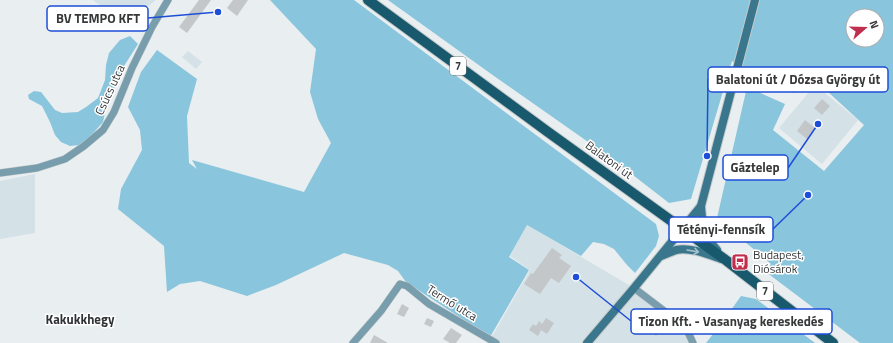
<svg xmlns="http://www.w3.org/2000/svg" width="893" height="343" font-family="'Titillium Web',sans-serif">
<rect width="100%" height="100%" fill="#e9eef0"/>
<g fill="#d4e1e6">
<polygon points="93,0 156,0 125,24"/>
<polygon points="188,51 202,62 196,69 182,57"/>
<polygon points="815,85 858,120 822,164 779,128"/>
<polygon points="35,174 35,233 0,239 0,181"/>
<polygon points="527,225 634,288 680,323 693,343 496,343 490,340 530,270 510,256"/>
</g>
<g fill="#89c5dc" fill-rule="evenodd">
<polygon points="270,0 354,0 656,224 659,236 656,246 635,273 627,265 614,249 604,244 593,242 581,256 527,225 509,257 529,270 490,337 406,282 398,271 388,265 344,253 276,285 247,296 200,281 180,284 167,292 164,246 118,209 121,189 142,150 140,130 128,107 141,72 157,50 197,79 187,116 189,163 197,169 192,160 304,192 331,143 318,119 310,92 316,49"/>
<path d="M 388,0 L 893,0 L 893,343 L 860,343 L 766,272 L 771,264 L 717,218 L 747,87 L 785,104 L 773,130 L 824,171 L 864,125 L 814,79 L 794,93 L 732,61 L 691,199 L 669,203 L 611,158 L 494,76 ZM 853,16 L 877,16 L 877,40 L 853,40 Z"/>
<polygon points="130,36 138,44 124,66 111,95 106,108 103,122 88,139 79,145 70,146 61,142 55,135 50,122 42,106 29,99 28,95 34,91 41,92 55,110 62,113 78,112 86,107 98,98 105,80 106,65 109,53 120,40"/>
<polygon points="741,296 756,299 815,343 706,343 724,320"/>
</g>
<g fill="#c3c7c9">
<polygon points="199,0 211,0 187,33 179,27"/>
<polygon points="233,0 248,0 237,16 227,8"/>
<polygon points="822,99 830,106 822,115 814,108"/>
<polygon points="805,120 815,128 807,139 797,131"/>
<polygon points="552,248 562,255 559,258 571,266 559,283 551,278 540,294 524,284 531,273 533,274"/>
<polygon points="402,304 409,308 404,317 397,314"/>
<polygon points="641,308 665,324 656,336 633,319"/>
<polygon points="427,318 434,321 431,327 424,324"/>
<polygon points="546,318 554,323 547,334 541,330 538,336 529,330 533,324 536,326 539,321 542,324"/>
<polygon points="451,328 462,335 456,343 450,343 443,339"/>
<polygon points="374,335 388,343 370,343"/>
</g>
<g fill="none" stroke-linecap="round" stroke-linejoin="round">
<g stroke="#c5cacb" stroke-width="8">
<g id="street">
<polyline points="0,173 37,168 65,159 84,146 103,130 114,112 132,68 152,27 168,0"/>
<polyline points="634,288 680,323 687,330 693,343"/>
<polyline points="353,343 381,311 400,284 407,286 429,304 496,343"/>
</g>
</g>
<g stroke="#c5cacb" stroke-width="10">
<g id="secondary">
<path d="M 701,206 C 703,228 702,233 717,250"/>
<path d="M 661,256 C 666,254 671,252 676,250 C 690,247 707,254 721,259"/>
<polyline points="587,343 634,288 701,206 755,0"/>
</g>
</g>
<g stroke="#c5cacb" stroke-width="12">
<polyline id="primary" points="368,0 548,132 727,261 833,343"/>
</g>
<use href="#street" stroke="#789dac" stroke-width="7"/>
<use href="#secondary" stroke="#3a768c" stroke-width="8"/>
<use href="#primary" stroke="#19596d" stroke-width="10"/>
</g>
<defs><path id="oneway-shaft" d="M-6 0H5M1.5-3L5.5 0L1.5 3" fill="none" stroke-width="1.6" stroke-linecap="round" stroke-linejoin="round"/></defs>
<use stroke="#a6c1cb" href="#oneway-shaft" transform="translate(693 251) rotate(10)"/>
<defs>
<g id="bus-square" transform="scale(0.9)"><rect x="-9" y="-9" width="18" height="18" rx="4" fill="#bf2e4d" stroke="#fff"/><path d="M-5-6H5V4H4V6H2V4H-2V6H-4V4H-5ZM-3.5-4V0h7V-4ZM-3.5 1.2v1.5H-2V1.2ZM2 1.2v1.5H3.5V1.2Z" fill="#fff"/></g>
</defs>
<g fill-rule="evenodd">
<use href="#bus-square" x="740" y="262"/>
</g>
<g text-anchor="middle" stroke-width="3" stroke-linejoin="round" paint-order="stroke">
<g fill="#fff" stroke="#727474" stroke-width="1">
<rect x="450" y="57" width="16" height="18" rx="3"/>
<rect x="757" y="282" width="16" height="18" rx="3"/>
</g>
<g font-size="11" font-weight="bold" fill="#363839">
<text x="458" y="70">7</text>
<text x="765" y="295">7</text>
</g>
<g font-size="12" fill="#363839" stroke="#fff">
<text transform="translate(110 90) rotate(-65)" y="4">Csúcs utca</text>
<text transform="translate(609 160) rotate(36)" y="4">Balatoni út</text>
<text transform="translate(452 303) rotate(32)" y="4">Termő utca</text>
</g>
<g font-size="12" fill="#363839" stroke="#fff" text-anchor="start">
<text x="753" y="259">Budapest,<tspan x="753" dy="14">Diósárok</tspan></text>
</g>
<g font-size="13" font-weight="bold" fill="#303335" stroke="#fff">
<text x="80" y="324">Kakukkhegy</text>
</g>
</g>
<path fill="none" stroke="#1d4ed8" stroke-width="1.5" d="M218 12L148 18M707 156L708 79M818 124L788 168M808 195L773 229M576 277L631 321"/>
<g fill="#1d4ed8" stroke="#fff" stroke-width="1.5">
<circle cx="218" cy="12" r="4"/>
<circle cx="707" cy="156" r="4"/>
<circle cx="818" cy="124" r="4"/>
<circle cx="808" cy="195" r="4"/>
<circle cx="576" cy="277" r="4"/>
</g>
<g fill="#fff" stroke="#1d4ed8" stroke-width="1.5">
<rect x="47" y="6" width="101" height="25" rx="4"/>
<rect x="708" y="67" width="180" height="25" rx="4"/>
<rect x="723" y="155" width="65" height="25" rx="4"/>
<rect x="669" y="217" width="104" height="25" rx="4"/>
<rect x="631" y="309" width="201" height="25" rx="4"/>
</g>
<g font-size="13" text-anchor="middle" font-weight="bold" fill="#363839">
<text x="98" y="23">BV TEMPO KFT</text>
<text x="798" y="84">Balatoni út / Dózsa György út</text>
<text x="755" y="172">Gáztelep</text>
<text x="721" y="234">Tétényi-fennsík</text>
<text x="731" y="326">Tizon Kft. - Vasanyag kereskedés</text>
</g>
<g transform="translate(865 28) rotate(70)"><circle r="19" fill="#ffffff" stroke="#afafb0"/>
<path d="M0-3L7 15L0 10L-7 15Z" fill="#bf2e4d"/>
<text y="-6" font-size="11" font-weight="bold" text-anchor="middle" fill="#363839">N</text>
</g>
</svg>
